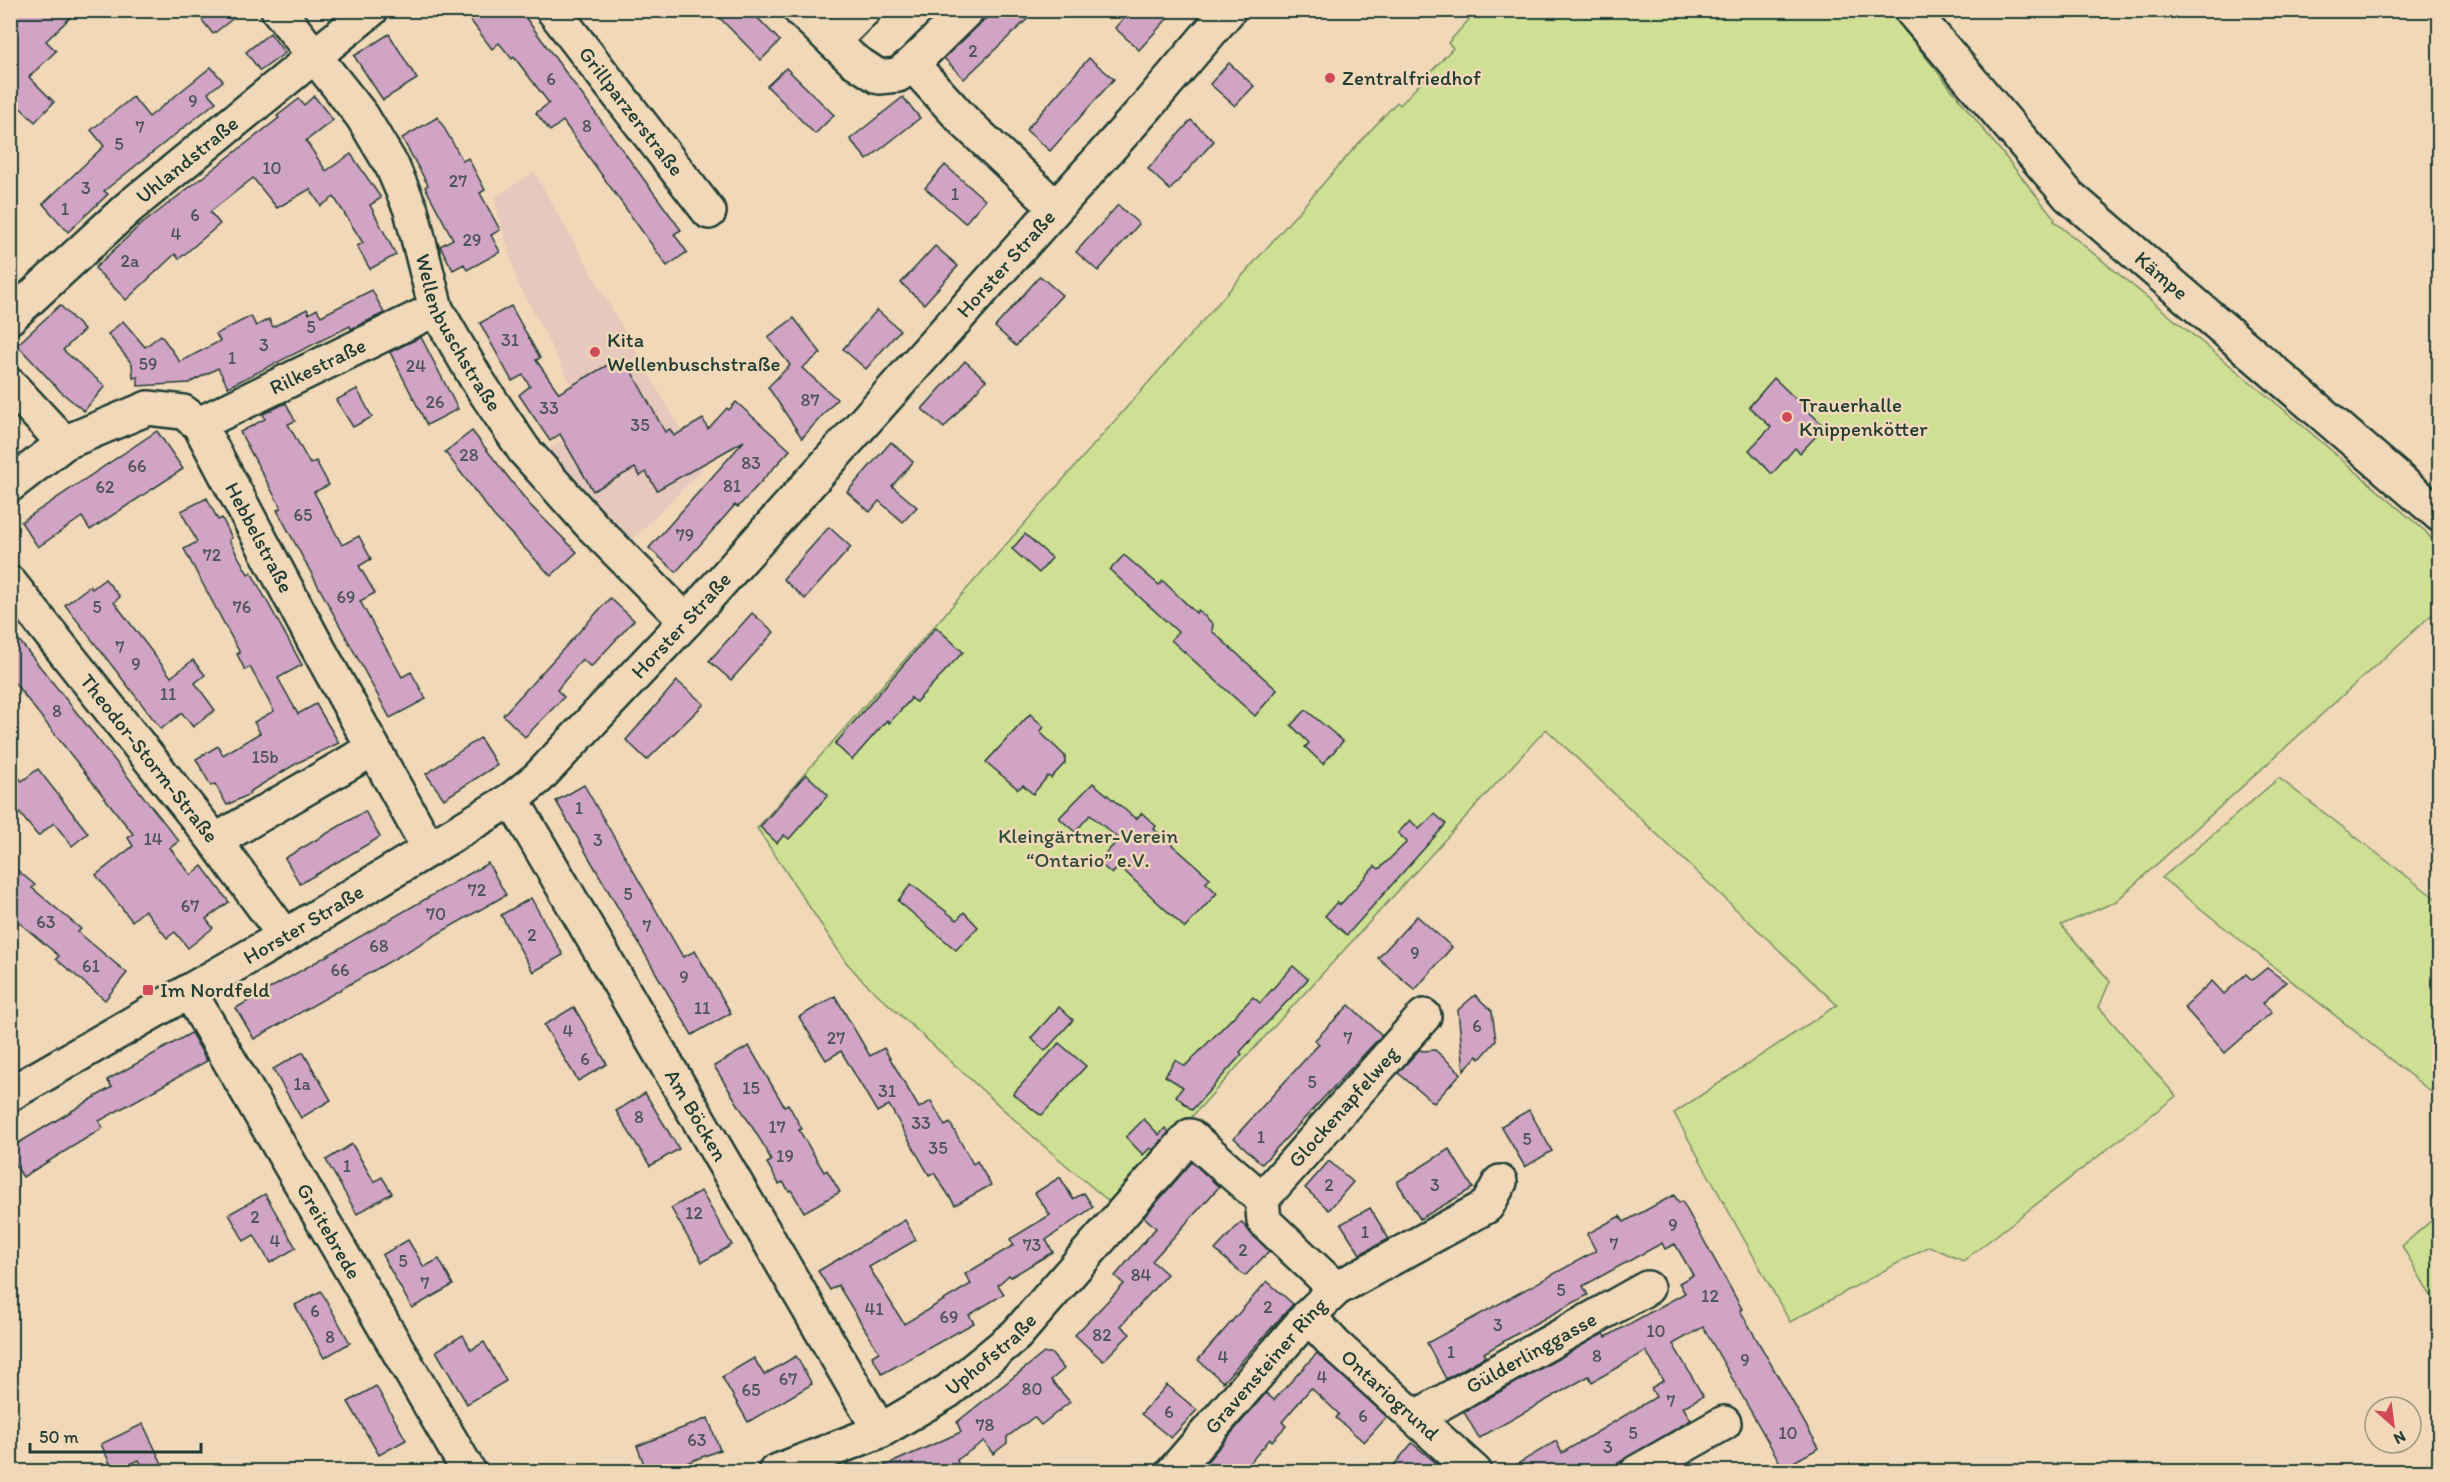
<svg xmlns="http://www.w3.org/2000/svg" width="2450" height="1482" font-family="Itim,sans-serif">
<rect width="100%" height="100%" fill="#f1d8b8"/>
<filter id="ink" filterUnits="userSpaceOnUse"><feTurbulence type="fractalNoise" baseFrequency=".0167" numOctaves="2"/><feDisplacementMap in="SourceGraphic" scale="12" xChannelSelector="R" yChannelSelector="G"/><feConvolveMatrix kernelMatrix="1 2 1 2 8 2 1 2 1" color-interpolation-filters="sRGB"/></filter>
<g filter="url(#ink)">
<polygon fill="#e7c8bc" points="534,172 703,469 629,543 543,452 591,422 517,281 494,198"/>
<g fill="#cfe094" stroke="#778e64" stroke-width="1.5">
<polygon points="1473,11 1889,11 2055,219 2054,221 2282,408 2425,531 2439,548 2439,608 2115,902 2061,925 2110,981 2099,1007 2176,1096 1963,1261 1929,1246 1790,1322 1674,1113 1837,1005 1546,729 1112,1204 1039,1142 862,980 846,962 757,828 1358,144 1397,102 1400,105 1453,48 1448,43 1475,13"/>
<polygon points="2279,778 2439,901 2439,1098 2162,878"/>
<polygon points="2439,1214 2439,1310 2402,1246"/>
</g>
<g fill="#d1a3c4" stroke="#1f3d34" stroke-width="1.5">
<polygon points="22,10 78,10 46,41 56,51 29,77 54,102 35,122 10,98 10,21"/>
<polygon points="194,10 244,10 213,34"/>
<polygon points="477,10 520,10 681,230 674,234 687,252 667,266 563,121 550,131 536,113 549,103 514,57 512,59 499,43 492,49 468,17"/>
<polygon points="712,10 750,10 780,41 761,60"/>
<polygon points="995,10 1037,10 964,79 944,58"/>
<polygon points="1131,10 1175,10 1139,50 1115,28"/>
<polygon points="270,33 285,53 260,71 246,52"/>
<polygon points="389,34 417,79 383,100 354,56"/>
<polygon points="1089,58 1114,79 1050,151 1026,130"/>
<polygon points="1229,63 1254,86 1235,106 1210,84"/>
<polygon points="211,67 223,81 208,93 216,102 104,191 108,194 68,232 43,204 104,146 91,130 133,97 149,117"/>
<polygon points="786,68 834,115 815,134 767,86"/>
<polygon points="314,96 333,120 306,141 326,171 351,154 381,198 370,205 396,255 370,269 357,246 363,243 334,197 321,206 310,189 277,208 253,178 210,212 220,224 179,259 175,254 126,300 95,268 137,228 279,118 277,116 299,99 304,105"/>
<polygon points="903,97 920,118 867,160 850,139"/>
<polygon points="438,117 463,161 468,158 485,190 480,193 500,230 491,235 500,252 467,270 464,264 453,270 440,246 453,239 425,187 428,185 402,138"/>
<polygon points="1191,120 1214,141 1170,190 1148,169"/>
<polygon points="945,165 985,200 965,223 925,188"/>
<polygon points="1118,205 1139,224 1098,271 1076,252"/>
<polygon points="935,246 958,266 924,304 901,283"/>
<polygon points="1040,276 1062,295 1016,346 995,327"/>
<polygon points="372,290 384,313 351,329 350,326 228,387 218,368 189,383 138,386 138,377 133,378 132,364 108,334 123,321 145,347 161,335 180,362 220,341 216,334 251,316 256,326 269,319 273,327 307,309 309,314 317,309 321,316"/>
<polygon points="60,305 84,330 63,350 105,386 84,411 61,392 17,345"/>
<polygon points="511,306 540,358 536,360 559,393 623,356 665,432 670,429 674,436 703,419 708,429 727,408 729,410 736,402 790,450 738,507 735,505 676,572 649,548 744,441 657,490 646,472 640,476 635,468 593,491 560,434 550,441 519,395 530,386 523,375 512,381 480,323"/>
<polygon points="877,310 900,330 866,369 843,349"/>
<polygon points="794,318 821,353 802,368 837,399 802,438 768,387 790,365 768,337"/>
<polygon points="421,337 458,409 427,425 390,352"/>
<polygon points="965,361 986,380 944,428 922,409"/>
<polygon points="1774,378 1825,427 1800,453 1795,448 1772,474 1749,450 1771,427 1749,407"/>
<polygon points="357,389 372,417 353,427 336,400"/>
<polygon points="286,403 295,421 288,424 310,464 316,461 329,485 314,492 342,545 359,536 371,559 359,566 375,593 360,601 402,677 411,672 426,699 390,718 277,510 281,508 240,432 265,419 263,414"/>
<polygon points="157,431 183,469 90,530 82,517 38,547 21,522"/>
<polygon points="472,431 530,505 577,552 551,576 494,516 445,452"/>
<polygon points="891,442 913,462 892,486 917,507 903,522 879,501 870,512 847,492"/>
<polygon points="207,498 218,520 222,518 232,538 229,540 248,574 251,572 302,665 278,678 298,714 316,704 339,743 299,762 249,792 250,794 227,805 215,784 211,786 196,759 218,746 223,755 260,733 254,722 274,711 250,667 245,670 237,654 240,653 184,549 197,542 181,511"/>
<polygon points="829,527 851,547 805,599 783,579"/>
<polygon points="1025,534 1052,558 1039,573 1012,549"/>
<polygon points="1124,555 1159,585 1163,581 1196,613 1198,610 1213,624 1212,631 1277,690 1255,716 1171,640 1178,632 1110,570"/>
<polygon points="105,579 120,597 114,602 171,677 193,660 205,675 195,683 215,710 193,727 182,713 161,729 65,605 90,586 92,589"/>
<polygon points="610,598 634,620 591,667 582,659 557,690 564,697 525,737 503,715"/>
<polygon points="752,613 774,632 731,680 709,661"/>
<polygon points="936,627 963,652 916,702 910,697 911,699 889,723 887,720 852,760 835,744"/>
<polygon points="10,629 179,841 170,848 191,875 202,866 229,902 206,919 213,928 188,948 175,932 167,938 145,910 132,921 96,875 133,846 128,838 133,834 10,677"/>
<polygon points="677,681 704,704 647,760 626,740"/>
<polygon points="1306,710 1343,741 1323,764 1305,747 1309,743 1291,725"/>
<polygon points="1030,714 1044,727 1040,732 1065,756 1065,763 1051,778 1048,776 1033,794 1023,785 1018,789 986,762"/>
<polygon points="480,738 497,765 444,799 426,774"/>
<polygon points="10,767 22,781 38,769 88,833 72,846 54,823 38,836 10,801"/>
<polygon points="806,774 828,795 789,839 784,835 777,843 760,827"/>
<polygon points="1093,783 1136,819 1142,813 1156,826 1154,829 1210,878 1206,883 1217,893 1185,928 1119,866 1112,874 1098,862 1119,839 1090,815 1075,832 1059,818"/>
<polygon points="584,785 683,957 695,951 731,1013 692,1035 556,801"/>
<polygon points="365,811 380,837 300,884 285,858"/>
<polygon points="1435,814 1446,824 1347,935 1325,916 1337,902 1340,905 1375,866 1379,869 1407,842 1398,833 1410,820 1419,829"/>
<polygon points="488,863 506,895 254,1039 236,1008"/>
<polygon points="10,864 35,885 32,888 81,929 78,932 127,973 105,1000 56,959 59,956 10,915"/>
<polygon points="911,884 957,920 964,912 978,927 956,950 898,901"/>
<polygon points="531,898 563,955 533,972 501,915"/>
<polygon points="1417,916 1452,947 1415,990 1378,958"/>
<polygon points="1293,966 1308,979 1240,1052 1242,1054 1192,1110 1176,1096 1183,1087 1165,1076 1175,1060 1185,1066 1253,997 1260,1003"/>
<polygon points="2267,968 2286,982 2263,1003 2272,1012 2225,1053 2184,1007 2212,981 2224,994 2246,974 2252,980"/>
<polygon points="1475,995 1492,1011 1496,1041 1480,1059 1477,1056 1464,1070 1458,1010"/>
<polygon points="835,996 870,1056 884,1048 919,1108 931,1101 945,1126 950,1123 973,1164 977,1161 991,1185 955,1205 934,1173 929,1175 889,1105 877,1112 841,1051 826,1060 799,1017"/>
<polygon points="1349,1005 1382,1035 1262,1164 1234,1138 1319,1044 1315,1040"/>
<polygon points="574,1007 607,1064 578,1081 544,1025"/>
<polygon points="1059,1007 1073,1020 1045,1051 1031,1038"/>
<polygon points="191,1033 207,1061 99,1121 103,1128 23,1177 10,1157 10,1148 112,1087 107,1080"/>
<polygon points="1059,1043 1086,1066 1042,1115 1039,1114 1013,1094"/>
<polygon points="749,1046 784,1106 788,1104 802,1129 799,1130 824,1172 827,1170 840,1192 804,1212 791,1190 789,1191 783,1182 779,1184 767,1163 771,1161 766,1149 714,1066"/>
<polygon points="1420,1049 1422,1051 1435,1050 1461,1073 1434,1103 1398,1073"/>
<polygon points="303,1052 331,1100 301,1118 273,1069"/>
<polygon points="645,1093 679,1149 650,1166 616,1111"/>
<polygon points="1529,1110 1552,1151 1525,1167 1501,1126"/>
<polygon points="1144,1119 1159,1135 1165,1128 1169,1132 1153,1150 1150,1148 1143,1155 1126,1137"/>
<polygon points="352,1144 374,1182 382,1177 392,1193 357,1214 326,1160"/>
<polygon points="1449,1149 1473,1188 1420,1219 1397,1182"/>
<polygon points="1329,1161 1353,1182 1329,1210 1305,1188"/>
<polygon points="1192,1162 1219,1187 1152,1261 1167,1274 1121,1326 1130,1334 1103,1361 1075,1335 1124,1284 1115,1276 1156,1228 1144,1217"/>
<polygon points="1060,1177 1073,1199 1084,1193 1093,1207 1046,1240 1053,1252 1011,1277 1009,1275 998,1285 1004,1294 969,1315 974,1323 882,1374 872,1356 879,1352 838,1285 830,1290 818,1271 905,1220 916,1240 869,1267 904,1324 971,1284 965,1274 1014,1245 1010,1239 1050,1215 1035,1193"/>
<polygon points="701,1191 732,1245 702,1262 671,1208"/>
<polygon points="265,1194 296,1248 270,1263 254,1235 244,1241 229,1214"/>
<polygon points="1674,1195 1679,1203 1682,1201 1742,1309 1740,1310 1819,1448 1783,1468 1703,1327 1673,1344 1703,1396 1683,1407 1691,1420 1603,1472 1504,1472 1556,1441 1562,1453 1656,1397 1651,1388 1663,1381 1646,1351 1592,1382 1589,1376 1479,1438 1464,1412 1604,1333 1606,1337 1685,1293 1679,1283 1693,1275 1675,1244 1665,1249 1662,1243 1583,1286 1588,1295 1525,1329 1484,1353 1486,1356 1446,1379 1427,1343 1596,1251 1587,1234 1620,1216 1624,1222"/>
<polygon points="1370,1208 1389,1239 1360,1254 1341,1224"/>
<polygon points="1241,1222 1269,1251 1245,1276 1215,1250"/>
<polygon points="408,1240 424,1267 439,1259 453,1285 412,1308 382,1255"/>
<polygon points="1267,1281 1293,1304 1223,1382 1198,1360"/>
<polygon points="321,1291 350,1343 324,1358 295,1305"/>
<polygon points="463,1335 471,1350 484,1342 506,1381 467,1404 436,1351"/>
<polygon points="1044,1353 1051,1353 1064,1369 1051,1380 1070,1402 1041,1425 1034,1417 1007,1437 1007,1443 993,1454 984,1441 957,1460 961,1472 871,1472 961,1432 957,1422"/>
<polygon points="1317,1353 1387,1417 1364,1442 1336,1418 1339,1414 1311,1388 1282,1422 1286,1426 1272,1441 1270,1439 1242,1472 1198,1472 1266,1393 1274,1400"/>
<polygon points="796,1356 812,1384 748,1422 722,1377 754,1358 764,1375"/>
<polygon points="1167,1385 1197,1410 1171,1438 1141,1414"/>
<polygon points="376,1386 406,1440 379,1455 348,1402"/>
<polygon points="708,1418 720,1450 663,1472 647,1472 637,1446"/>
<polygon points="143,1424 166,1472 145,1472 139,1460 114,1472 101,1444"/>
<polygon points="1412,1443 1446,1471 1447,1472 1388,1472"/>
</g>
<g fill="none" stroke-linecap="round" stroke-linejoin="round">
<g stroke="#1f3d34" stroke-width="38">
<g id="minor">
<path id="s1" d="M 278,10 L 362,116 L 392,166 L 411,210 L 436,309 L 477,380 L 524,450 L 592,526 L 686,621"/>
<path id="s2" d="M 553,10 L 709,212"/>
<polyline points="800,10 853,60 879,77 898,75 912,64"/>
<polyline points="967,10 912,64 963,120 1055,207"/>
<path id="s3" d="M 1911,10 L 2069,196 L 2440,515"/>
<polyline points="833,41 864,10"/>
<path id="s4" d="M 10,317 L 128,208 L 371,10"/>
<path id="s5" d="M 10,385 L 64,443 L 148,408 L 183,412 L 199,424 L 313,639 L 429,849"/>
<path id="s6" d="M 199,424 L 436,309"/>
<polyline points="10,485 64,443"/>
<path id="s7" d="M 10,583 L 215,841 L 285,936"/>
<path id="s8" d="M 512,799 L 880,1431"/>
<polyline points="215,841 373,749"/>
<path id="s9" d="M 189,991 L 469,1472"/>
<path id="s10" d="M 10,1094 L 285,936 L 512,799 L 538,778 L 686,621 L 1148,105 L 1229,10"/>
<path id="s11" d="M 1262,1199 L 1424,1016"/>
<path id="s12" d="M 1308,1316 L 1335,1345 L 1475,1472"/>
<path id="s13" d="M 1416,1417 L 1647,1288"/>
<path id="s14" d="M 775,1472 L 880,1431 L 948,1391 L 1016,1335 L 1190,1136 L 1262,1199 L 1264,1221 L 1336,1289"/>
<path id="s15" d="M 1173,1472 L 1308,1316 L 1336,1289 L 1487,1206 L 1500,1182"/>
<polyline points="1637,1472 1724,1423"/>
</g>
</g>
<use href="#minor" stroke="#f1d8b8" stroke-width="33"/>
</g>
</g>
<g fill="#d1495b" stroke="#f1d8b8" stroke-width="2">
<circle cx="1330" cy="78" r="6"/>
<circle cx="595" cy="352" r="6"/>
<circle cx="1787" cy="417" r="6"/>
<rect x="142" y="984" width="12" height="12" rx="3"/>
</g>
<g text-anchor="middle" stroke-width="5" stroke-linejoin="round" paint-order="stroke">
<g font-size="18" fill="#4c5658">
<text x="973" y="57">2</text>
<text x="551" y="85">6</text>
<text x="193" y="107">9</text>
<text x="587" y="132">8</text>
<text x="140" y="133">7</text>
<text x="119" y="150">5</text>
<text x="272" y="174">10</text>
<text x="458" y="187">27</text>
<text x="86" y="194">3</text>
<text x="955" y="200">1</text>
<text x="65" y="215">1</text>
<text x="195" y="221">6</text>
<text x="176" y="240">4</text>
<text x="472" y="246">29</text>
<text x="130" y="267">2a</text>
<text x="311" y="333">5</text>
<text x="510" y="346">31</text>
<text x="264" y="351">3</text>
<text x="232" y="364">1</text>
<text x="148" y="370">59</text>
<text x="416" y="372">24</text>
<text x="810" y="406">87</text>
<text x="435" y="408">26</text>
<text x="549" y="414">33</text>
<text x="640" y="431">35</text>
<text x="469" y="461">28</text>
<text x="751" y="469">83</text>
<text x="137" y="472">66</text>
<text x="732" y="492">81</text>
<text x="105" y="493">62</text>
<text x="303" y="521">65</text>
<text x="685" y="541">79</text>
<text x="212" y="561">72</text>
<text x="346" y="603">69</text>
<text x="97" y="613">5</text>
<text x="242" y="613">76</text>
<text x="120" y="653">7</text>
<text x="136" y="670">9</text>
<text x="168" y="700">11</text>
<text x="57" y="717">8</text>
<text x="265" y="763">15b</text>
<text x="579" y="814">1</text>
<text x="153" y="845">14</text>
<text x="598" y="846">3</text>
<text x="477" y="896">72</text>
<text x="628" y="900">5</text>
<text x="190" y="912">67</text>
<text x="436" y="920">70</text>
<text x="46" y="928">63</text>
<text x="647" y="932">7</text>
<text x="532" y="941">2</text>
<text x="379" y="952">68</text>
<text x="1415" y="959">9</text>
<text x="91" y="972">61</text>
<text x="340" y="976">66</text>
<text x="684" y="983">9</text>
<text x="702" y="1014">11</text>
<text x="1477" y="1032">6</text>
<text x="568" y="1037">4</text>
<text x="836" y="1044">27</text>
<text x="1348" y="1044">7</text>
<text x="585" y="1065">6</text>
<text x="1312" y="1088">5</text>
<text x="302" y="1090">1a</text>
<text x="751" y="1094">15</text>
<text x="887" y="1097">31</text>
<text x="639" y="1123">8</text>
<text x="921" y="1129">33</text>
<text x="777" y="1133">17</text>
<text x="1261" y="1143">1</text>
<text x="1527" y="1145">5</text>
<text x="938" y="1154">35</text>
<text x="785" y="1162">19</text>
<text x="347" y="1172">1</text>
<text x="1329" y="1191">2</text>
<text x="1435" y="1191">3</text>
<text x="694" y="1219">12</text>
<text x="255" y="1223">2</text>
<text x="1673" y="1231">9</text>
<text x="1365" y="1238">1</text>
<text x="275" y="1247">4</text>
<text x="1614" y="1250">7</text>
<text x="1032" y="1251">73</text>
<text x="1243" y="1256">2</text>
<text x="403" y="1267">5</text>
<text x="1141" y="1281">84</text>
<text x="425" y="1289">7</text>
<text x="1561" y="1296">5</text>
<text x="1710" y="1302">12</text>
<text x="1268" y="1313">2</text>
<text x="874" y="1315">41</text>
<text x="315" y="1317">6</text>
<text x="949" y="1323">69</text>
<text x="1498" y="1331">3</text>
<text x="1656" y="1337">10</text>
<text x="1102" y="1341">82</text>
<text x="330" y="1343">8</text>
<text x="1451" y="1358">1</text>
<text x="1597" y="1362">8</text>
<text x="1223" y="1363">4</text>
<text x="1745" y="1366">9</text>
<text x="1322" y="1383">4</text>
<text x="788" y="1385">67</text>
<text x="1032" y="1395">80</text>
<text x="751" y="1396">65</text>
<text x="1671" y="1407">7</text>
<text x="1169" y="1418">6</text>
<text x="1363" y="1422">6</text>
<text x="985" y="1431">78</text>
<text x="1633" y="1439">5</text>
<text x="1788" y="1439">10</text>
<text x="697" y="1446">63</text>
<text x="1608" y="1453">3</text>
</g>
<g font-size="21" fill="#1f3d34" stroke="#f1d8b8" text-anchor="start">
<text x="1342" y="85">Zentralfriedhof</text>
<text x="607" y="347">Kita<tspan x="607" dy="24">Wellenbuschstraße</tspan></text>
<text x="1799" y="412">Trauerhalle<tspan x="1799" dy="24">Knippenkötter</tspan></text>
<text x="160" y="997">Im Nordfeld</text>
</g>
<g font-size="21" fill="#1f3d34" stroke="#f1d8b8">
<text dy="7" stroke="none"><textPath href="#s2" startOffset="128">Grillparzerstraße</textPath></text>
<text dy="7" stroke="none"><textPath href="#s4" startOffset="237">Uhlandstraße</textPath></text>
<text dy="7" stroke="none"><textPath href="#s10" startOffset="1311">Horster Straße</textPath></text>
<text dy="7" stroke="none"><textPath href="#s3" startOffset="366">Kämpe</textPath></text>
<text dy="7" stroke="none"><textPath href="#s1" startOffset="374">Wellenbuschstraße</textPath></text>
<text dy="7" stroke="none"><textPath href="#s6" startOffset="132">Rilkestraße</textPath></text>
<text dy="7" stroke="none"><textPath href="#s5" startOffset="354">Hebbelstraße</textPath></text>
<text dy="7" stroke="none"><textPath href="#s10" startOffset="825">Horster Straße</textPath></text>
<text dy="7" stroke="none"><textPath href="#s7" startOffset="224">Theodor-Storm-Straße</textPath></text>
<text dy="7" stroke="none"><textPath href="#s10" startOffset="339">Horster Straße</textPath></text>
<text dy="7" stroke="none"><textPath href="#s11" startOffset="123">Glockenapfelweg</textPath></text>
<text dy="7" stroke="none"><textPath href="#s8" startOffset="366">Am Böcken</textPath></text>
<text dy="7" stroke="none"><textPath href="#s9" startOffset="278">Greitebrede</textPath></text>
<text dy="7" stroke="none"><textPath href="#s14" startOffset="248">Uphofstraße</textPath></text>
<text dy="7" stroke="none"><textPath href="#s13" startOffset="132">Gülderlinggasse</textPath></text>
<text dy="7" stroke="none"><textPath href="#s15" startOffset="141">Gravensteiner Ring</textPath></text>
<text dy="7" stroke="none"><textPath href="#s12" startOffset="114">Ontariogrund</textPath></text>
</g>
<g font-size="21" fill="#314d3e" stroke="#f1d8b8">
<text x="1088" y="843">Kleingärtner-Verein<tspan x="1088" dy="24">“Ontario” e.V.</tspan></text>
</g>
</g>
<rect width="2450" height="1482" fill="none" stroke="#f1d8b8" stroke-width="36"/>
<rect x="18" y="18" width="2414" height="1446" fill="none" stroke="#1f3d34" stroke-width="2" filter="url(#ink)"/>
<g transform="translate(2393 1425) rotate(152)"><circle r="28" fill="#f1d8b8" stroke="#9d9a83" stroke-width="1.5"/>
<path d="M0-4.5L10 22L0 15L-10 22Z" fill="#d1495b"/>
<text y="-9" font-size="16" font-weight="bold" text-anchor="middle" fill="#1f3d34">N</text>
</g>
<path d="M30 1443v9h171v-9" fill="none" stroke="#1f3d34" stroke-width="3"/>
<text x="39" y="1443" font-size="18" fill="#1f3d34" stroke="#f1d8b8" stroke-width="4.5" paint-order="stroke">50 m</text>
</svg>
